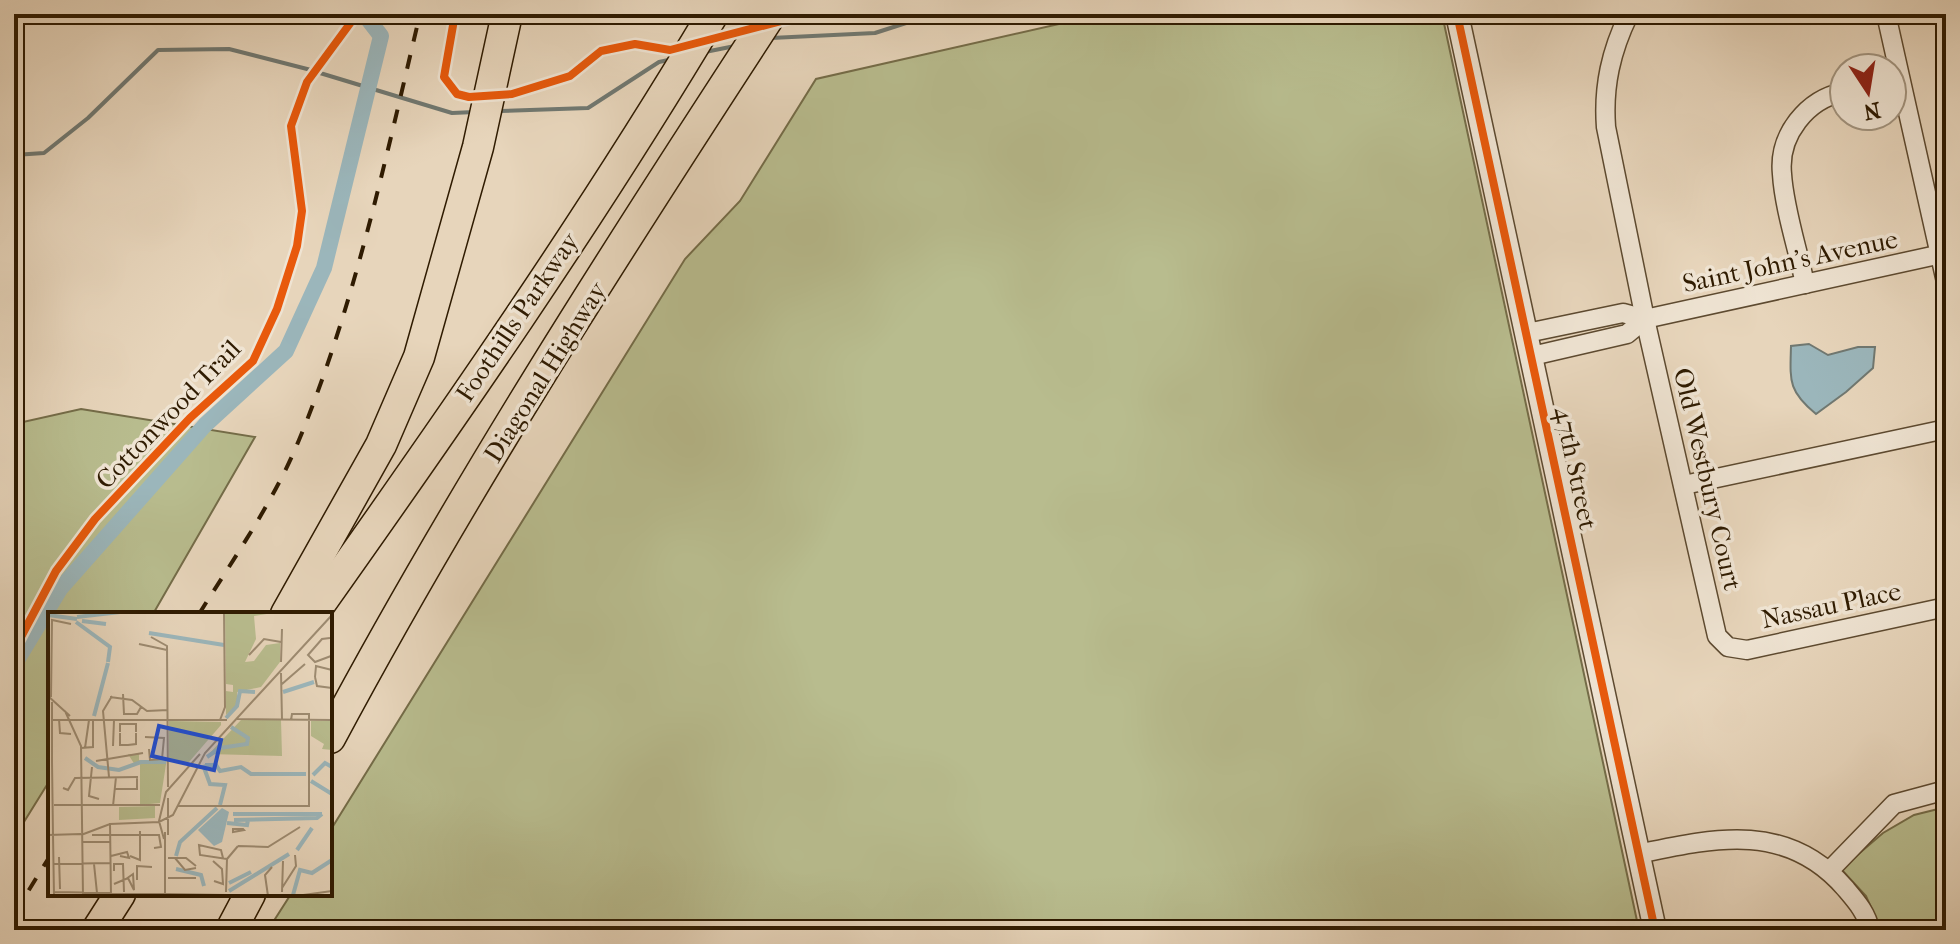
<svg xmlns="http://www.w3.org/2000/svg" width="1960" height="944" font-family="'IM FELL French Canon',serif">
<rect width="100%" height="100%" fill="#e7d5bb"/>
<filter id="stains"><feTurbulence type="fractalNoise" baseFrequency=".0025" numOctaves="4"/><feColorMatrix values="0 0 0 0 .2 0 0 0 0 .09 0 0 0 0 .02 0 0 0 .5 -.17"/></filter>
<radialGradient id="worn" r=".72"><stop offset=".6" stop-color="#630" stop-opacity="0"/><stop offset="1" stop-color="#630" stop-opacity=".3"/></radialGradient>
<g fill="#b8bc8e" stroke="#746c48" stroke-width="2">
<polygon points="1103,14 1442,14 1639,930 268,930 291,894 330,894 330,831 685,259 740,201 816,79"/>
<polygon points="81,409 255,437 153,614 50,614 50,780 14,838 14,424"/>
<polygon points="1946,807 1946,930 1881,930 1866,896 1841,869 1883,833 1914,815"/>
</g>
<path fill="#9bb6bb" stroke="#707871" stroke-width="2" d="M 1809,344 L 1828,355 L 1858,347 L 1875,347 L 1873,368 L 1846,392 L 1816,414 C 1788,391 1790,381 1791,346 Z"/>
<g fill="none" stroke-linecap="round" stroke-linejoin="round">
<g stroke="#707871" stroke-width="4">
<polyline points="771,38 875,33 934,14"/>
<polyline points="705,52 735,46"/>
<polyline points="320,73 452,113 475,112"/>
<polyline points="499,111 588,108 659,62 673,59"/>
<polyline points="14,155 44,153 88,118 158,50 229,49 311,70"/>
</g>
<polyline stroke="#9bb6bb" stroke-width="16" points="14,665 60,589 205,425 286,351 324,268 381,36 364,14"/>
<g stroke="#5d4a30" stroke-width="21">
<g id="minor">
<path d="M 1629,14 C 1611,51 1603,86 1606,127 L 1645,319 L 1717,636 L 1728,647 L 1747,650 L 1946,607"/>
<polyline points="1886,14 1946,282"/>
<path d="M 1805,284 C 1798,250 1784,208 1782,174 C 1778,135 1807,99 1844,92"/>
<polyline points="1527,333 1623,313 1645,319 1946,253"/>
<polyline points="1532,356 1627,334 1645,319"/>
<polyline points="1684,485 1946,429"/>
<path d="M 1638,854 C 1714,838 1787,821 1845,888 C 1856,901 1867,913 1870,930"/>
<polyline points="1830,870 1894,804 1946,790"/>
</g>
</g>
<g stroke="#5d4a30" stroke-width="25">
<polyline id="tertiary" points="1457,14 1655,930"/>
</g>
<g stroke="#2f1b01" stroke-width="33">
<g id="trunk">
<polyline points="286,614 381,445 419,357 478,147 507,14"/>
<path d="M 313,614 C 452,418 590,220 713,14"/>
<path d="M 330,738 C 463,489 617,250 771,14"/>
<polyline points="97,930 120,894"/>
<polyline points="231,930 250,894"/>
</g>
</g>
<use href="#minor" stroke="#efe4d3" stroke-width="18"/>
<use href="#tertiary" stroke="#efe4d3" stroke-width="22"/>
<use href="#trunk" stroke="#e7d5bb" stroke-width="30"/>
<g stroke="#2f1b01" stroke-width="4" stroke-dasharray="14 14" stroke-linecap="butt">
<path d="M 199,614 C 234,558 274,501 299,440 C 355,304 386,157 420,14"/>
<polyline points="14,914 50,856"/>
</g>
<g stroke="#efe4d3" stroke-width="13">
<g id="cycleway">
<polyline points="455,14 444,77 457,94 469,97 512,94 570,76 601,51 635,44 670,50 808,14"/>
<polyline points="1457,14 1655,930"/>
<polyline points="14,650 56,571 95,519 190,418 253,361 277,309 297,246 302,211 291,126 307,82 357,14"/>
</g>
</g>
<use href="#cycleway" stroke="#e8590c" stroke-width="8"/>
</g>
<g text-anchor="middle" stroke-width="7" stroke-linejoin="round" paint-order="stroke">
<g font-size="26" fill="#2f1b01" stroke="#efe4d3">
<text transform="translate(1790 261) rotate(-12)" y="9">Saint John's Avenue</text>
<text transform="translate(517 317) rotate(-56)" y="9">Foothills Parkway</text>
<text transform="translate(545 372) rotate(-58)" y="9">Diagonal Highway</text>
<text transform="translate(168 414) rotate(-46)" y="9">Cottonwood Trail</text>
<text transform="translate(1576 468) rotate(78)" y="9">47th Street</text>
<text transform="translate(1708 479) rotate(77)" y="9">Old Westbury Court</text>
<text transform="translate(1831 605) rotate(-12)" y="9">Nassau Place</text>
</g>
</g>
<g transform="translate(48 612)">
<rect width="284" height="284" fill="#e7d5bb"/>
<path d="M 177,0 L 225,1 L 206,4 L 208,27 L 197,50 L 206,49 L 218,33 L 232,31 L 232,50 L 213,75 L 189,80 L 189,94 L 178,103 L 178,79 L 185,80 L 185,73 L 178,72 ZM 193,108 L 233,108 L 234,144 L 161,142 ZM 121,109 L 173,110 L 173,113 L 141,150 L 121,150 ZM 263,109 L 284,109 L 284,138 L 274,137 L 276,132 L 263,124 ZM 80,142 L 91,142 L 91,148 L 103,152 L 119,146 L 112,191 L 92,193 L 92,149 L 87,153 ZM 107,194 L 107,206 L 71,208 L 71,195 Z" fill="#b8bc8e"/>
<path d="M 174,196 L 181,200 L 174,230 L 166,234 L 150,218 Z" fill="#9bb6bb"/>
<path fill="none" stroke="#9bb6bb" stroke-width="4" d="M 0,3 L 29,7M 29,5 L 72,0M 34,9 L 58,12M 28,10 L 62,35 L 60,50M 101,21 L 176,33M 235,80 L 266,70M 46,104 L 60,51M 178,106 L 189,94 L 192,79 L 207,80M 159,145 L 172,136 L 199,132 L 200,126 L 183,115M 37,146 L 50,155 L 71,158 L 93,150 L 118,150M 155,153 L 162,172 L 177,173 L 172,193M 157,153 L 168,153 L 172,159 L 193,155 L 203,162 L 258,162M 265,163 L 277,151 L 284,155M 263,169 L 284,182M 185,202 L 274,202M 186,208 L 269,206 L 274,202M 179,211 L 199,213 L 200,208M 249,238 L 264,216M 128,244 L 132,230 L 169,196M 128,257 L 153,263 L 156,274M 181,271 L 203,260M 181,279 L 241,242M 245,283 L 252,258 L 264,261 L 284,248"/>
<path fill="none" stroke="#9d8b71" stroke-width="2" d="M 103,25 L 119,34 L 120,175M 282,26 L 274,27 L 260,43 L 267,50 L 283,44M 91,32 L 119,38M 201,43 L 216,27 L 233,30M 233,50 L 234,17M 233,61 L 234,108M 267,65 L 268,54 L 284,58M 267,65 L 269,74 L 284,76M 234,72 L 257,52M 75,82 L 76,102 L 89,102 L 93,95M 0,84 L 22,104M 3,85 L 4,8 L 23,12M 62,85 L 84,88 L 99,99 L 120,98M 4,90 L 4,150M 17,99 L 33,134 L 35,284M 11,107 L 12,121 L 23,122M 189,107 L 284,108M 5,108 L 179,108M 172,108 L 177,95 L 176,0M 72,120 L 72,112 L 88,112 L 88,120M 72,121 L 72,133 L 80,133 L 88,132 L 88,121M 97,125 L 116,126 L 114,147 L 102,148 L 101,137M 65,134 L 66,108M 33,136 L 45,135 L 45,108M 37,136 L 41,108M 48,149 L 95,141M 4,150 L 5,223M 44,155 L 41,184 L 51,187M 61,165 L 55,99 L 64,84M 15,176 L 20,178 L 27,166 L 90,165M 67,177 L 89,177 L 89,165M 120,186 L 120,223M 6,193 L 112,193M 65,194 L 68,165M 129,194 L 261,194 L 261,102 L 244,102 L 243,108M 62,211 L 63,284M 185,217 L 195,217 L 196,218 L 185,220 ZM 117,220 L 117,284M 0,223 L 33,222M 5,223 L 6,284M 33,223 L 62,212 L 111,210 L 125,203 L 157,141 L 284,3M 44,223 L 111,223 L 113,235 L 106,236M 116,227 L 111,209 L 118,180 L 152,142M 34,230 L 63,230M 190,234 L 220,235 L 252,215M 63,244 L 79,240 L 81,246 L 72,244M 82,244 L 92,248 L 92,219M 11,245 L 12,277M 120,246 L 138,246 L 148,254M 127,246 L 137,258 L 148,256M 175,246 L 173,238 L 151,233 L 152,243 L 179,247M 165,249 L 174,257 L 175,272 L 166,269M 5,252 L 63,251M 46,252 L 49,281M 66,259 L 66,252 L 75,252 L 76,280M 120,266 L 148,266M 89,268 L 89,254 L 104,255M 66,272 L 80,266 L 86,278 L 85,262 L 78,267M 234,276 L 248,254 L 247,243M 6,280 L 234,284M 178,280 L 179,247 L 190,234M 234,280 L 235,249M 220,284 L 217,263 L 224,255M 248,284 L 284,279"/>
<path fill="#1d4ed8" fill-opacity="0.15" stroke="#1d4ed8" stroke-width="4" d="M 111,114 L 173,128 L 166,158 L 104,144 Z"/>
<rect width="284" height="284" fill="none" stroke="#2f1b01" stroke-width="4"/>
</g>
<rect width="1960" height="944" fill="none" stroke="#e7d5bb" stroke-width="48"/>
<rect x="16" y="16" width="1928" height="912" fill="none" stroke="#2f1b01" stroke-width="4"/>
<rect x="24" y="24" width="1912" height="896" fill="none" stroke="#2f1b01" stroke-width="2"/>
<g transform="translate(1868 92) rotate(168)"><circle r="38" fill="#efe4d3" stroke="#a2947f" stroke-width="2"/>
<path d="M0-6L14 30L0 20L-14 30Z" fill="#8f2418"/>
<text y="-12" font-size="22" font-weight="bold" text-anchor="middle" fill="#2f1b01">N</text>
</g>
<rect width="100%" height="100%" filter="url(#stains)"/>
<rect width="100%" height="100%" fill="url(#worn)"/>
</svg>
